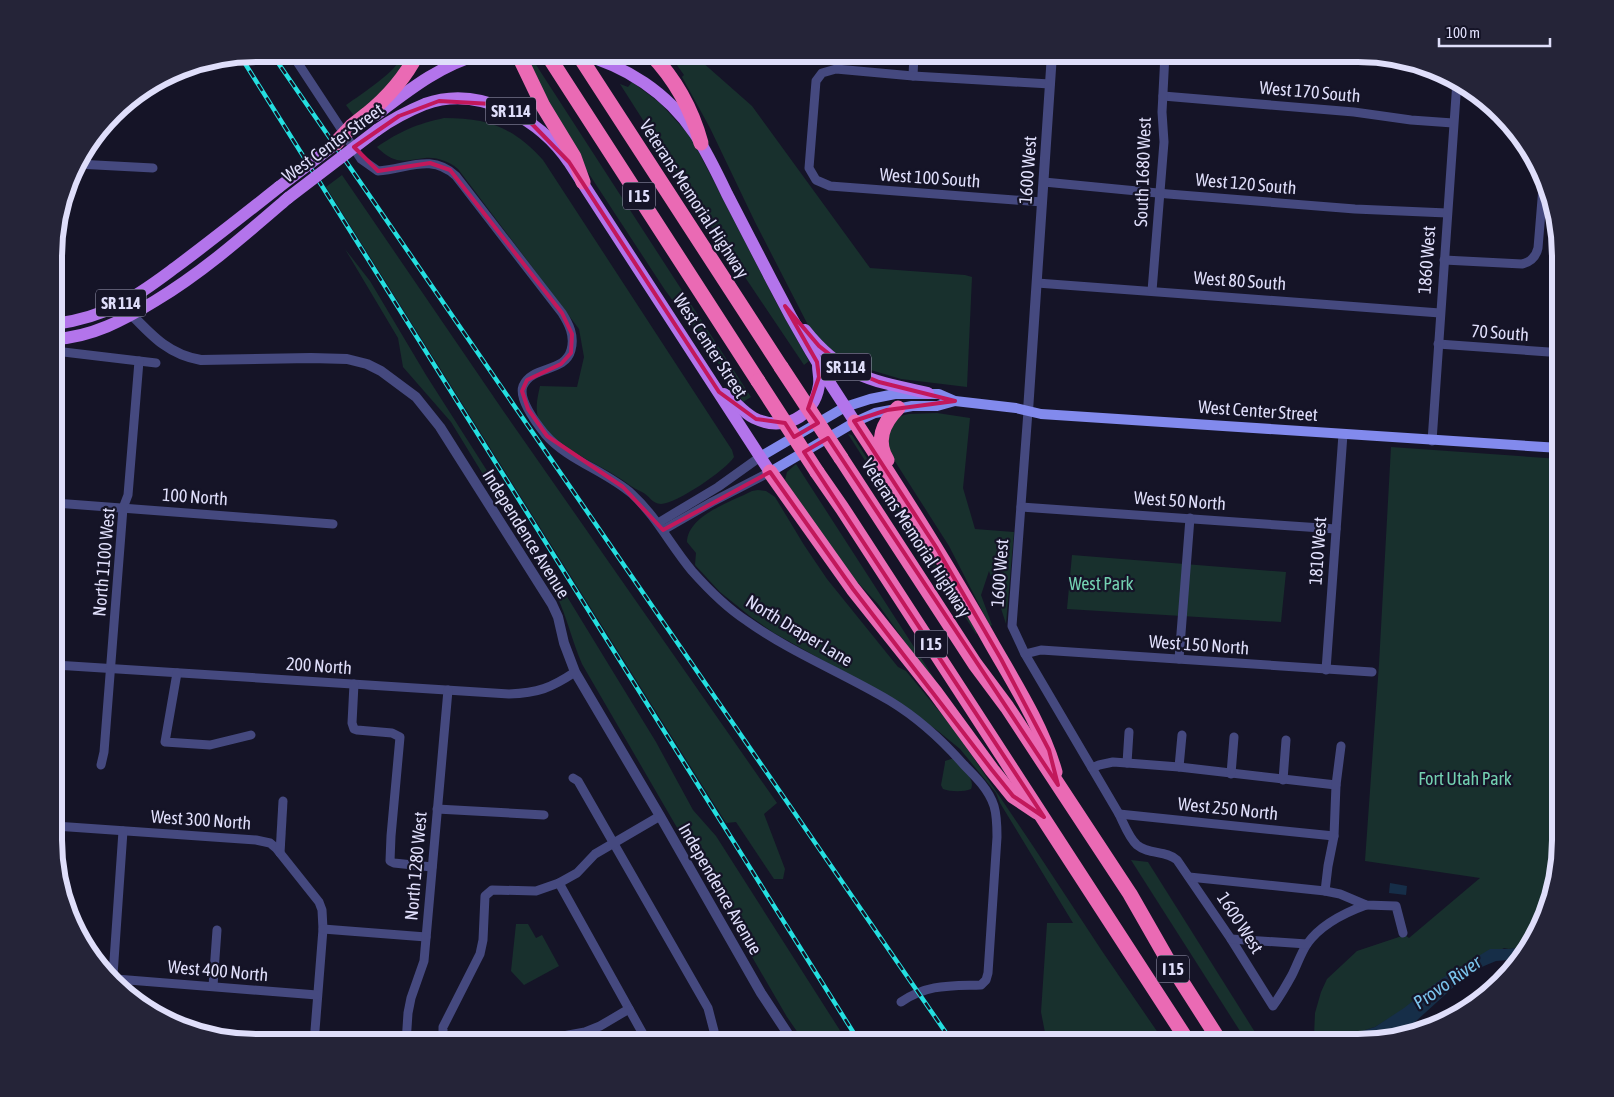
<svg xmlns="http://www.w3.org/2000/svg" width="1614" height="1097" font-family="'Asap Condensed',sans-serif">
<rect width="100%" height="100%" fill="#151427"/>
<g fill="#18302d">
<path d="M 404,54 L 410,54 L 397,77 L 355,117 L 346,105 C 363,93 396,72 404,54 Z"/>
<polygon points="529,54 751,397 743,402 712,354 665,290 574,151 523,55"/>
<polygon points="669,54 693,54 752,106 870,268 965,275 972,277 967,387 901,379 864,368 861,371 831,352 809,327 755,222 710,128 682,77 684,75"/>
<polygon points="632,82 660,103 691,137 776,302 809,361 804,365 706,219 620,84 628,87"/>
<path d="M 444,118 C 488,118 513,127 543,160 L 732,450 L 734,457 C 726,470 676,504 661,504 C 652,504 649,495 642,492 C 632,488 625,481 616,476 C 599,465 580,457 563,445 C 556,440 541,425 538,417 C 535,407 538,395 540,386 L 577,387 L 584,357 L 579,329 L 458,169 C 448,161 437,157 425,158 C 415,159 407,162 397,160 C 389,158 383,153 377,147 C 400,131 417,124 444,118 Z"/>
<polygon points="342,175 504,412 777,803 764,814 785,869 783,879 774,879 736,822 726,823 326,187"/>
<path d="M 345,249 L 370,281 L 426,375 L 563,590 L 656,742 L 693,810 L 716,836 L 848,1043 L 805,1043 L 787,1017 L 582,664 C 572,641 567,617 556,594 L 451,422 L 403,367 L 398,338 Z"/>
<polygon points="937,413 970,418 963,488 975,529 1014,532 1006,624 989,571 981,595 992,625 990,626 949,546 889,452 886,439 896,419 904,415 909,414"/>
<polygon points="848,434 852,435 965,611 977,633 976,634"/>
<polygon points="1391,447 1560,459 1560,853 1550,905 1530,946 1509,949 1504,948 1375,1027 1323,1043 1310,1043 1314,1036 1315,1013 1321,992 1327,979 1357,951 1405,935 1409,938 1480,878 1365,861 1379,664"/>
<polygon points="796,464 934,678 932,680 878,604 845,569 785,480 787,472"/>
<path d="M 758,490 L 766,491 L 775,497 L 804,545 L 827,579 L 898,667 L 906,671 L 954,729 L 1033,846 L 1102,951 L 1165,1043 L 1047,1043 L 1041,1012 L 1047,923 L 1073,923 L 1000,803 L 996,793 L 960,749 L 938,731 L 899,703 L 774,633 L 751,617 L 720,592 L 695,565 L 696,553 L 687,542 C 688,515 731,502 752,491 Z"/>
<polygon points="1072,555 1286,572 1281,622 1067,609"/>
<path d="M 951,759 L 953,759 C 960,767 976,778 971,789 C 964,792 951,792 943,789 L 941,785 L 945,763 L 945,761 Z"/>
<polygon points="1131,860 1148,862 1258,1037 1260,1043 1247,1042"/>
<polygon points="516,924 528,924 536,938 542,935 559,966 524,985 511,971"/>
</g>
<g fill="#162e48">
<polygon points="1390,883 1407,886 1406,895 1389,893"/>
<polygon points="1530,946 1526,953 1520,959 1496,961 1484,966 1458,983 1404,1032 1370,1043 1323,1043 1375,1027 1404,1008 1441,979 1490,949 1509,949"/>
</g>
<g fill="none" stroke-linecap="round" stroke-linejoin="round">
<g stroke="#45497f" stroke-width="9">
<path d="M 292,54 L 361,159 L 378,171 C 408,169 431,153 456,176 L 562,313 C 569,324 575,336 571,350 C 565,373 532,365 523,386 C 518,399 537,424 545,434 C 567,460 606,471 632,494 C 656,516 671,546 692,571 C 708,589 727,608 747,621 C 792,653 843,673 890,701 C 918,718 943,741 964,765 C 976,777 989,790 994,806 C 997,816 997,827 997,837 L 988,973 L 986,980 L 981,985 C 950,986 927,984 901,1002"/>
<polyline points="913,76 914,54"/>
<polyline points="1163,96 1354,112 1411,120 1453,123"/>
<polyline points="77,164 153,168"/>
<polyline points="1044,182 1168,194 1355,209 1447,213"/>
<polyline points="1042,202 830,186 816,180 809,168 816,81 822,73 836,69 913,76 1050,84"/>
<path d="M 1444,260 L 1522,264 C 1531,262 1536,257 1538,248 L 1543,187"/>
<polyline points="1037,283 1440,313"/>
<polyline points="1152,291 1164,142 1162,112 1165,54"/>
<polyline points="1438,344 1549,352 1560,351"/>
<polyline points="55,351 156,363"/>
<path d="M 1028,411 L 1012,626 L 1025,654 L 1119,814 C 1124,824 1129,838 1137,845 C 1149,855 1166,850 1177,860 L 1231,939 L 1273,1006 C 1280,996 1286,986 1292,975 C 1297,965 1301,953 1307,944 C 1321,924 1344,913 1366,905"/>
<polyline points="1432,441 1457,81"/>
<polyline points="55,503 333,524"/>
<polyline points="1021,507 1336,529"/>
<polyline points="658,523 718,487 760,457"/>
<polyline points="663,530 712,502 770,472"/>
<polyline points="1025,654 1041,650 1372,672"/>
<polyline points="1179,659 1190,518"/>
<path d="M 55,665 L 509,694 C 538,693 551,688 575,672"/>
<polyline points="1326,670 1343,434"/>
<polyline points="177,673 165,742 210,745 251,735"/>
<polyline points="354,684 352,723 354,729 357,730 392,733 400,737 391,836 390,861 394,863 432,867"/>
<polyline points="1127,763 1129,732"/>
<polyline points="101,765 104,752 123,508 128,495 139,361"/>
<polyline points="1179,767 1182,735"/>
<polyline points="1092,768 1099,765 1113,762 1127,763 1179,767 1336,785"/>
<polyline points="1231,774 1234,737"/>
<polyline points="573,778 578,781 708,1008 714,1031 714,1043"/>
<polyline points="1283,780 1286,740"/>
<polyline points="437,809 544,815"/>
<polyline points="1119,814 1334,836"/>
<polyline points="55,826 256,840 270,843 276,848 319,902 322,910 323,929 314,1043"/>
<polyline points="280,853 283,801"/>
<polyline points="1189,877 1325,891 1340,894 1366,905 1396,906 1403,933"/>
<polyline points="559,883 648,1043"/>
<polyline points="1325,891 1328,866 1334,836 1336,785 1341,746"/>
<polyline points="323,929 426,937"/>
<polyline points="1231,939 1307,944"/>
<polyline points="113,975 123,831"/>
<polyline points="116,979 317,995"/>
<polyline points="213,986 217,930"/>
<polyline points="406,1043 408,1013 411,998 424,961 448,690"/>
<polyline points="446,1043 443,1037 443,1027 480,954 483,940 485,896 492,890 536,891 559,883 577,873 595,854 660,816"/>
<polyline points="548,1043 563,1036 585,1032 600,1026 629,1009"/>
</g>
<g stroke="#45497f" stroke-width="10">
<path d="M 132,315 C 153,337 170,355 201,360 L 311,358 L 347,359 L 367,364 L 381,371 L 416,397 L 440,427 L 552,604 L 558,617 L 564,643 L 575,672 L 660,816 L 761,993 L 794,1043"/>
<polyline points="1028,411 1052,54"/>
</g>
<g stroke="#828aed" stroke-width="10">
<polyline points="760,457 845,407 870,399 895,394 939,394 955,401 1016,408 1041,414 1560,448"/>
<polyline points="770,472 855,422 875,413 912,406 937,406 955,401"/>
</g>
<g stroke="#b374eb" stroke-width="12">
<path d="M 579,54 C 625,65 668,93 695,134 C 707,152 717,173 727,194 C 742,223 757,252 772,281 C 797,330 825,377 855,422"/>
<path d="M 376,115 C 409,90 440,65 481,54"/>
<path d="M 377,130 C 391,120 408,111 425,104 C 479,85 539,118 569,162 L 770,472"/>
<path d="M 55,324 C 77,321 99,315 118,305 C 139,295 157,281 176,267 C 211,241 245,214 279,187"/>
<path d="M 805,330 C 842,377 873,381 928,393"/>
<path d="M 55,339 C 92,337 124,320 155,301 C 203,272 245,235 288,198"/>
<path d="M 724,394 C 735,400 742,412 754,418 C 783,432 814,418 819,385 C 820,378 818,372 818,365"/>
</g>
<g stroke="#ea6ab4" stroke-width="15">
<polyline points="518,54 543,106 574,157 583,182"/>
<polyline points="547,54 758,381"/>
<polyline points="578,54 781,367"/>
<path d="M 651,54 C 675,79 692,110 701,143"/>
<path d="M 366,115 C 387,98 405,78 417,54"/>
<path d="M 855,422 C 903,495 950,569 993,646 C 1016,686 1042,727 1055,772"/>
<polyline points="841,458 975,664 1007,707 1130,894 1166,957 1221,1043"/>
<path d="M 887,460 C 875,441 883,423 898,408"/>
<polyline points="770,472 853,589 935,692 992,770 1013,796 1037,812"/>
<polyline points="817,472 842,508 1189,1043"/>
</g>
<g stroke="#24dfe0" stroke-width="4.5">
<g id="rail">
<polyline points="272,54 953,1043"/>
<polyline points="241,57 860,1043"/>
</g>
</g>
<use href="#rail" stroke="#151427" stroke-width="2.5" stroke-dasharray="8" stroke-linecap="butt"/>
<g stroke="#b374eb" stroke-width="12">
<polyline points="279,187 342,139"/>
<polyline points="288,198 377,130"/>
</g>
<g stroke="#ea6ab4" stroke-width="15">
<polyline points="336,143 352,126 366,115"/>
<polyline points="781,367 841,458"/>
<polyline points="758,381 817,472"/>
</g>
</g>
<path fill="none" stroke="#c2185b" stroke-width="4" stroke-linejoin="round" d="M 439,101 L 492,104 L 532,124 L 569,162 L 719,392 L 756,419 L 785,423 L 794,437 L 818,423 L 808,409 L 819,377 L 817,362 L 785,306 L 819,346 L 848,369 L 879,382 L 955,401 L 887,410 L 854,421 L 936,547 L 1001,659 L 1049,750 L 1058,785 L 828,438 L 804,452 L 1044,817 L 1013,796 L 992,770 L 853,589 L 770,472 L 663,530 L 623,487 L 547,436 L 528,409 L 522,391 L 527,380 L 561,364 L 571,353 L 572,334 L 562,313 L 450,170 L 430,163 L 378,171 L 354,147 L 399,116 Z"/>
<g text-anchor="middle" stroke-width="4.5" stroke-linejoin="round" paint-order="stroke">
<g fill="#151427" stroke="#a2a1bb" stroke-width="1">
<rect x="486" y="97.5" width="50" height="27" rx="4"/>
<rect x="623" y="182.5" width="32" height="27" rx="4"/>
<rect x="96" y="289.5" width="50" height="27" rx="4"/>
<rect x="821" y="353.5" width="50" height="27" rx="4"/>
<rect x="915" y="630.5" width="32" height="27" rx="4"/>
<rect x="1157" y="955.5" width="32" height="27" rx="4"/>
</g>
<g font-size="16" font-weight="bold" fill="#dfdefa">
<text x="511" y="117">SR 114</text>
<text x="639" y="202">I 15</text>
<text x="121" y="309">SR 114</text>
<text x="846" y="373">SR 114</text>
<text x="931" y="650">I 15</text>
<text x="1173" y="975">I 15</text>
</g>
<g font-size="18" fill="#dfdefa" stroke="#151427">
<text transform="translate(1310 92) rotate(5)" y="6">West 170 South</text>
<text transform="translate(333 143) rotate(-36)" y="6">West Center Street</text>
<text transform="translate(1028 170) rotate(-86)" y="6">1600 West</text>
<text transform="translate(1143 172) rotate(-88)" y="6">South 1680 West</text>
<text transform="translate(930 178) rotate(4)" y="6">West 100 South</text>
<text transform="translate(1246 184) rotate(5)" y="6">West 120 South</text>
<text transform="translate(694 199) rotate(57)" y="6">Veterans Memorial Highway</text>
<text transform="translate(1427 260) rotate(-86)" y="6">1860 West</text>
<text transform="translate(1240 281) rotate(4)" y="6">West 80 South</text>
<text transform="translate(1500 333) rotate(4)" y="6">70 South</text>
<text transform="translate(710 346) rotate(57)" y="6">West Center Street</text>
<text transform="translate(1258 411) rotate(4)" y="6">West Center Street</text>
<text transform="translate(195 497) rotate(4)" y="6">100 North</text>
<text transform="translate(1180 501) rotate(4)" y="6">West 50 North</text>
<text transform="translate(526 534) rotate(58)" y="6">Independence Avenue</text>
<text transform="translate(916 538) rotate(57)" y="6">Veterans Memorial Highway</text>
<text transform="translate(1318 551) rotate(-86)" y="6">1810 West</text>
<text transform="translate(104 562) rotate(-85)" y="6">North 1100 West</text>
<text transform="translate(1000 573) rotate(-86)" y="6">1600 West</text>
<text transform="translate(799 631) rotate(31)" y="6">North Draper Lane</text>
<text transform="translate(1199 645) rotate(4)" y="6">West 150 North</text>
<text transform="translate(319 666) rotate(4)" y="6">200 North</text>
<text transform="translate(1228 809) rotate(6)" y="6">West 250 North</text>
<text transform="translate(201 820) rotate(4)" y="6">West 300 North</text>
<text transform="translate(416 866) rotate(-85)" y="6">North 1280 West</text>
<text transform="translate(720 889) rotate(60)" y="6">Independence Avenue</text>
<text transform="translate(1240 923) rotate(57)" y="6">1600 West</text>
<text transform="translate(218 971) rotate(5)" y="6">West 400 North</text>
</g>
<g font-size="18" fill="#73d1b1" stroke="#151427">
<text x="1101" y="590">West Park</text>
<text x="1465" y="785">Fort Utah Park</text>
</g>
<g font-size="19" font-style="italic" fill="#7ac3ec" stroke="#151427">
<text transform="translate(1447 982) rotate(-35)" y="7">Provo River</text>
</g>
</g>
<path d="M0 0H1614V1097H0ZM256 62H1358A194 194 0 0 1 1552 256V840A194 194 0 0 1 1358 1034H256A194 194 0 0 1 62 840V256A194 194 0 0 1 256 62Z" fill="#252438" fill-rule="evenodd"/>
<path fill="none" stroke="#dfdefa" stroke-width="6" d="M256 62H1358A194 194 0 0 1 1552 256V840A194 194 0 0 1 1358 1034H256A194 194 0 0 1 62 840V256A194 194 0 0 1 256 62Z"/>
<path d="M1439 38v8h111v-8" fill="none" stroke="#dfdefa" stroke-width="2.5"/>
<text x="1446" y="38" font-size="15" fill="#dfdefa" stroke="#151427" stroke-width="4" paint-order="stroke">100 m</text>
</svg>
